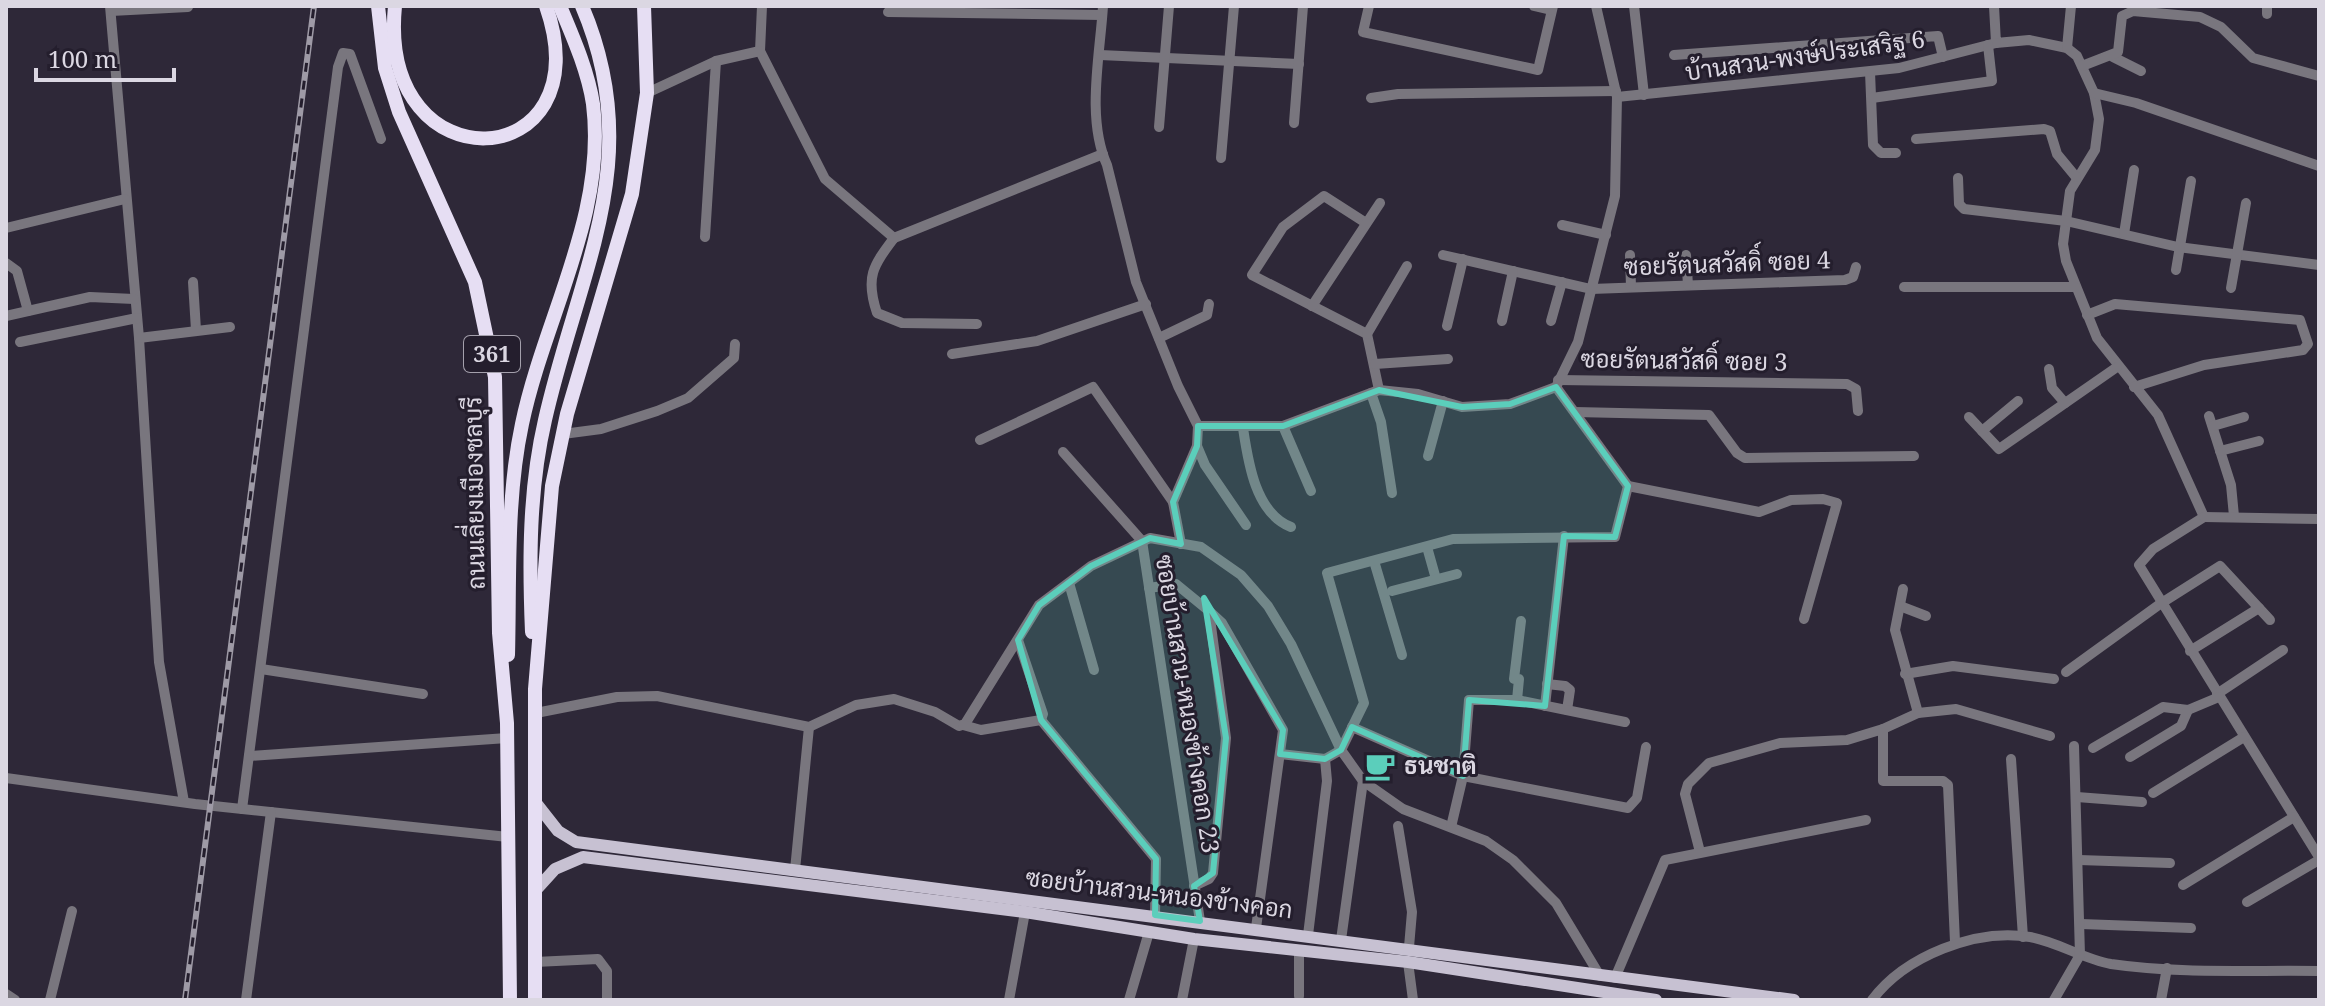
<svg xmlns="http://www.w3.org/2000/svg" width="2325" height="1006" font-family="'Noto Serif',Sarabun,serif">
<rect width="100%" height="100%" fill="#2e2838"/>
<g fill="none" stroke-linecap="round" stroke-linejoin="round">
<g stroke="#79767e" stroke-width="10">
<polyline points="110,6 139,338 159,662 184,802"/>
<polyline points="762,6 760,51 825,179 894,238"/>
<path d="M 1103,6 C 1100,56 1086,118 1107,165 L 1136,282 L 1178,386 L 1198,426 L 1197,446 L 1173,502 L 1181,544"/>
<polyline points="1369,6 1363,32 1538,70 1553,6"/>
<polyline points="1534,6 1551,10"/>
<polyline points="1634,6 1644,95"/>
<polyline points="1994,6 1996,43 2029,40 2067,48 2077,56 2094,93 2099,119 2095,150 2070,191 2063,244 2066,261 2097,338 2158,415 2204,517"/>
<polyline points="111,11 188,7"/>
<polyline points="888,12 1102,15"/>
<polyline points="2267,14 2267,6"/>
<polyline points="2067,48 2071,6"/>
<polyline points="1100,55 1299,64"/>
<polyline points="1674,55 1938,36 1943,57"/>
<polyline points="2113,57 2141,71"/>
<polyline points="2082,66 2118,52 2122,16 2133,11 2200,17 2221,27 2253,58 2319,76"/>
<polyline points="1870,72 1873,145 1881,153 1896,153"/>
<polyline points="647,93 716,61 760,51"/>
<polyline points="2094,93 2136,103 2319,166"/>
<polyline points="1617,97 1899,68 1996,43"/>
<polyline points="1371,98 1398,94 1616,91"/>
<polyline points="1872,98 1992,81 1988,45"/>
<polyline points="1294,123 1303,6"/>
<polyline points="1159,127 1169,6"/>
<polyline points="1916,139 2044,129 2050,131 2057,154 2076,177"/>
<polyline points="1221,158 1234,6"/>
<polyline points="1958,178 1959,204 1964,209 2066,221 2178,247 2319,265"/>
<polyline points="1366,223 1324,196 1283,227 1252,275 1367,334 1379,390"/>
<polyline points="1562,225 1606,235"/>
<polyline points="6,228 125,199"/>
<polyline points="2124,234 2134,170"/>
<polyline points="705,237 716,61"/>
<polyline points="894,238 1103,154"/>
<path d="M 894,238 C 873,266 865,277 877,313 L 902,323 L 977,324"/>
<polyline points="1443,255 1591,289 1845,280 1853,277 1856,267"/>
<polyline points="1630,255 1631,287"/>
<polyline points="1686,255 1688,285"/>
<polyline points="6,263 17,271 28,311"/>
<polyline points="2176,270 2191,181"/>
<polyline points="193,282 196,330"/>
<polyline points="1904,287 2075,287"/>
<polyline points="2231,288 2246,203"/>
<polyline points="1312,306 1380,203"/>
<polyline points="2087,315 2115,304 2300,320 2308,344 2303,350 2204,365 2134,387"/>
<polyline points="6,316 90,297 134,299"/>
<polyline points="1502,321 1513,271"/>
<polyline points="1551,321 1562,282"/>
<polyline points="1447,326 1463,259"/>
<polyline points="1367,334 1407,266"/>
<polyline points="139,338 230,327"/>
<polyline points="1159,338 1207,315 1209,304"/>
<polyline points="20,342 137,318"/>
<polyline points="952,354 1037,341 1146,304"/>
<polyline points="1375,364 1448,359"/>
<polyline points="2049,369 2052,388 2065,403"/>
<polyline points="1558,380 1847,384 1856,389 1858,411"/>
<polyline points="1371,393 1381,422 1392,493"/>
<polyline points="1575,412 1709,415 1737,453 1745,458 1914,456"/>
<polyline points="2209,416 2231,485 2234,516"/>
<polyline points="1969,417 1999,449 2117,367"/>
<polyline points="1198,426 1283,426 1379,390 1418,394 1462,407 1510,404 1556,387 1578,342 1615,196 1617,97 1596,6"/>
<polyline points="1283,426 1311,491"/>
<polyline points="2213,426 2244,417"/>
<path d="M 1243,428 C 1248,461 1255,513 1291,527"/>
<polyline points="1982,431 2018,401"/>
<polyline points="563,434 601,429 657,411 688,398 734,358 735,344"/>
<polyline points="980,440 1093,387 1173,502"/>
<polyline points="1197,446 1205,465 1246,525"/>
<polyline points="2220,451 2259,441"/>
<polyline points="1063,452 1142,541"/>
<polyline points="1428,456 1443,401"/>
<polyline points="1628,486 1759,512 1791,500 1823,499 1837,503 1804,619"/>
<polyline points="2204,517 2153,549 2139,565 2319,857"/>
<polyline points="2204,517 2319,519"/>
<polyline points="1142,541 1200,921"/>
<polyline points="1427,547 1436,579"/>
<polyline points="1374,561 1402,655"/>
<polyline points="1069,583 1094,670"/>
<polyline points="1149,588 1176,584 1209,611 1226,738 1213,873 1209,879 1194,886"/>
<polyline points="1903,589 1895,630 1918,713"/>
<polyline points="1392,591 1457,574"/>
<polyline points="1900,606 1926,616"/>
<polyline points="1209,611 1222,623 1283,730 1256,928"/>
<polyline points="1018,640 1043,714 1041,720"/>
<polyline points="2190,651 2259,608"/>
<polyline points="261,669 423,694"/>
<polyline points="2066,672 2160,604 2220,566 2270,620"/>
<polyline points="1905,674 1953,666 2054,679"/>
<polyline points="1547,684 1565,686 1570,690 1567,710"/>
<polyline points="2217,694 2283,650"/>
<polyline points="1517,700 1519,679 1514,679 1521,621"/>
<polyline points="1545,706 1564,536"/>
<polyline points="536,713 617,697 657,696 809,727 856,705 894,699 935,712 959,726 965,724 1039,605 1091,566 1150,538 1201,547 1241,575 1268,606 1291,644 1341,750 1363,781 1403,809 1486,841 1513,860 1556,903 1600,976"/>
<polyline points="1041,720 1156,859 1155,915"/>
<polyline points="963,725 981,730 1041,720"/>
<polyline points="1352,727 1463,776 1628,808 1637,798 1646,747"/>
<polyline points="2093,748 2163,707 2188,710 2219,697"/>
<polyline points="1280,754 1325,759"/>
<polyline points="249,756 507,738"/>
<polyline points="2130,757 2181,726 2188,710"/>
<polyline points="2011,759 2023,937"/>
<polyline points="6,778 195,804 508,837"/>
<polyline points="2153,793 2244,737"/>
<polyline points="2077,797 2142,802"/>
<polyline points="242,809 338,67 343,53 350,54 381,139"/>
<polyline points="1398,826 1412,912 1409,947"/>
<polyline points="1451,827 1463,776 1469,700 1517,700 1625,722"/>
<polyline points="1700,852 1685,794 1688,784 1709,763 1780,743 1847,740 1883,729"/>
<polyline points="2079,860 2170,863"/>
<polyline points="795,870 809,727"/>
<polyline points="2183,885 2294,817"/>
<polyline points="2247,902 2319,860"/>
<polyline points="2081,924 2191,928"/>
<polyline points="1308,935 1327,781 1325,759 1341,750 1364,703 1327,573 1453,539 1615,537 1628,486 1556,387"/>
<polyline points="1341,940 1363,781"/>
<polyline points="1955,942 1948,785 1943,781 1883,781 1883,729 1918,713 1956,709 2050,736"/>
<polyline points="535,962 598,959 607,971 607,1000"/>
<polyline points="1408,962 1413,1000"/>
<polyline points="1615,978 1665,860 1866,820"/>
<polyline points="6,994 15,1000"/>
<polyline points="1299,996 1299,950"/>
<polyline points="50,1000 72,911"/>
<polyline points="246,1000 271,812"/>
<polyline points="1009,1000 1025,912"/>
<polyline points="1129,1000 1149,932"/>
<polyline points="1182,1000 1194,939"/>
<path d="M 1872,1000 C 1905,956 1976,928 2030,937 C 2058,942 2083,959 2111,964 C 2179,974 2251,970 2319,971"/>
<polyline points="2054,1000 2080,955 2074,746"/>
<polyline points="2161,1000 2167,968"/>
</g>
<g stroke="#c7c1d2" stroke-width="12">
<polyline points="536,803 558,831 576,842 1794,1000"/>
<polyline points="535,891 555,869 583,857 1025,912 1194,939 1408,962 1656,1000"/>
</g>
<g stroke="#e6def3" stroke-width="14">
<polyline points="378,6 385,68 399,112 475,282 495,377 499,633 507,723 510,1000"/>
<path d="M 395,6 C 377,189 605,176 546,6"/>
<path d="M 532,632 C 529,561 529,489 545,420 C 578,272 648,160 582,6"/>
<path d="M 508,655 C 510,578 506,499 522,424 C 544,318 607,215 593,104 C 588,71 573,37 560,6"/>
<polyline points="535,1000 535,689 552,486 567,414 632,194 647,93 644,6"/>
</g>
<g stroke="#9e9aa6" stroke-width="6">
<polyline id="rail" points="185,1000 314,6"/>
</g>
<use href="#rail" stroke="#241e2d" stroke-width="3" stroke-dasharray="9" stroke-linecap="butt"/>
</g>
<path fill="#5bcebb" fill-opacity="0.2" stroke="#5bcebb" stroke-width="6" stroke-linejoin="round" d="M 1556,387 L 1628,486 L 1615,537 L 1564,536 L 1545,706 L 1469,700 L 1463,776 L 1352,727 L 1341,750 L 1325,759 L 1280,754 L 1283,730 L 1204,598 L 1226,738 L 1213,873 L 1194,886 L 1200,921 L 1155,915 L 1156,859 L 1041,720 L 1018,640 L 1039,605 L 1091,566 L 1150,538 L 1181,544 L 1173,502 L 1197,446 L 1198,426 L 1283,426 L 1379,390 L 1462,407 L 1510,404 Z"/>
<defs>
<g id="cafe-bare" transform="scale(2.4)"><path d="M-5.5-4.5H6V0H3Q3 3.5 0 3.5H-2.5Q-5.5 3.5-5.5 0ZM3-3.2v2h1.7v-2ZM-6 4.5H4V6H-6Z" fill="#5bcebb" stroke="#241e2d" stroke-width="2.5" paint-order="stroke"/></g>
</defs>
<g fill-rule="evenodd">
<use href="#cafe-bare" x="1380" y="766"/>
</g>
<g text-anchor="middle" stroke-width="6" stroke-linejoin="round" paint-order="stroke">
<rect fill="#241e2d" stroke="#a4a0ac" stroke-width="2" x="464" y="336" width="56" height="36" rx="6"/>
<g font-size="22" font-weight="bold" fill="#dbd7e2">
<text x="492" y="362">361</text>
</g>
<g font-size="24" fill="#dbd7e2" stroke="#241e2d">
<text transform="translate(1805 56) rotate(-8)" y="8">บ้านสวน-พงษ์ประเสริฐ 6</text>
<text transform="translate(1727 264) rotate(-2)" y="8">ซอยรัตนสวัสดิ์ ซอย 4</text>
<text transform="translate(1684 361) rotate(1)" y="8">ซอยรัตนสวัสดิ์ ซอย 3</text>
<text transform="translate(475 493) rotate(-91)" y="8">ถนนเลี่ยงเมืองชลบุรี</text>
<text transform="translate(1187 704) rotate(81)" y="8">ซอยบ้านสวน-หนองข้างคอก 23</text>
<text transform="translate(1159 894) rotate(7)" y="8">ซอยบ้านสวน-หนองข้างคอก</text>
</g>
<g font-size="24" font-weight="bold" fill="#dbd7e2" stroke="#241e2d" text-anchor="start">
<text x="1404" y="774">ธนชาติ</text>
</g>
</g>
<rect width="2325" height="1006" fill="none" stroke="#dbd7e2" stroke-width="16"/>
<path d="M36 68v12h138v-12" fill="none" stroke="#dbd7e2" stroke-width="4"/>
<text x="48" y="68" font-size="24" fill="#dbd7e2" stroke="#241e2d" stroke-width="6" paint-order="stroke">100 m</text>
</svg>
